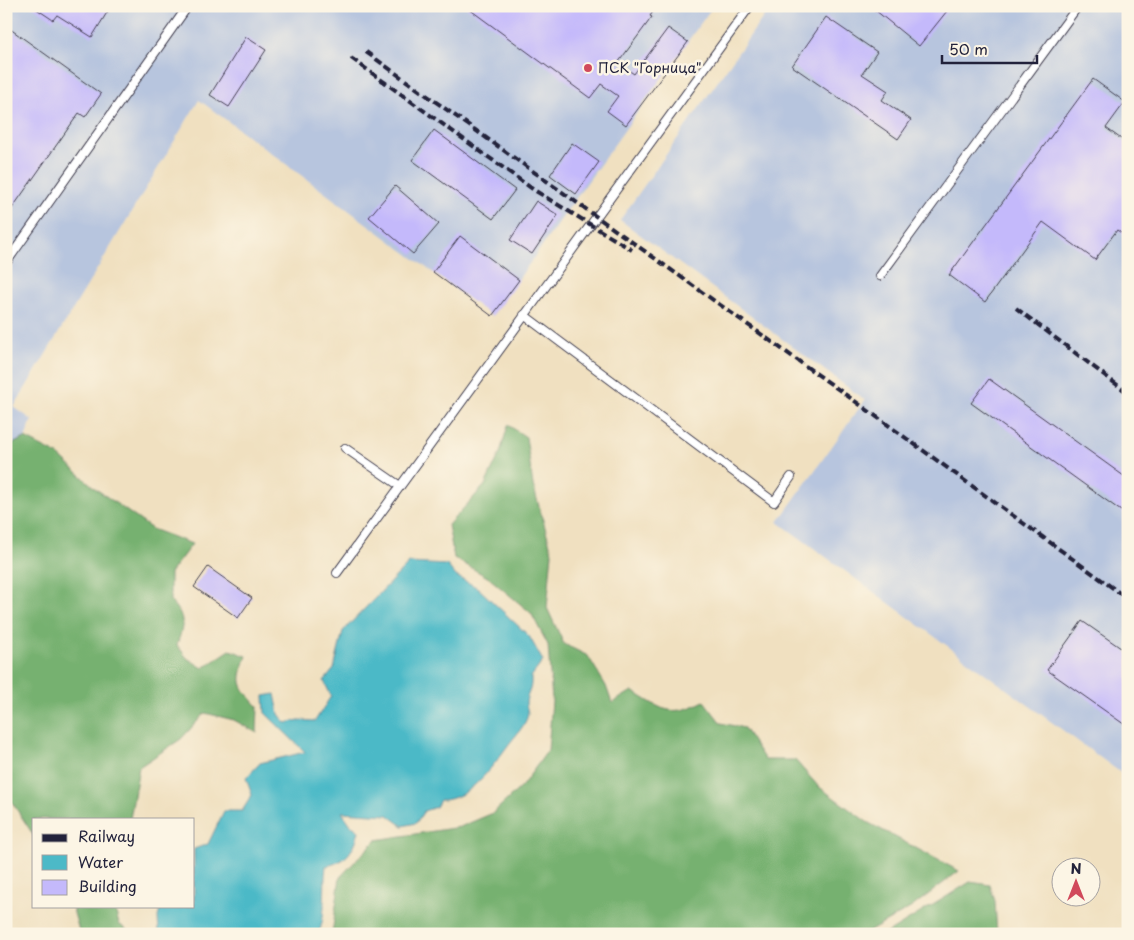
<svg xmlns="http://www.w3.org/2000/svg" width="1134" height="940" font-family="'Playpen Sans',sans-serif">
<rect width="100%" height="100%" fill="#fcf5e5"/>
<filter id="ink" filterUnits="userSpaceOnUse"><feTurbulence type="fractalNoise" baseFrequency=".02" numOctaves="2"/><feDisplacementMap in="SourceGraphic" scale="10" xChannelSelector="R" yChannelSelector="G"/><feConvolveMatrix kernelMatrix="1 2 1 2 8 2 1 2 1" color-interpolation-filters="sRGB"/></filter>
<filter id="wash" filterUnits="userSpaceOnUse"><feTurbulence type="fractalNoise" baseFrequency=".0096" numOctaves="4" result="noise"/><feDisplacementMap in="SourceGraphic" scale="20" xChannelSelector="R" yChannelSelector="G"/><feGaussianBlur stdDeviation="1.12" result="paint"/><feColorMatrix in="noise" values="0 0 0 0 0 0 0 0 0 0 0 0 0 0 0 0 0 1.4 0 .05"/><feComposite in="paint" operator="in"/></filter>
<g filter="url(#wash)">
<rect width="100%" height="100%" fill="#f0e0c0"/>
<g fill="#b7c5de">
<polygon points="6,6 713,6 492,316 199,100 14,407 32,420 25,438 6,447"/>
<polygon points="771,6 1128,6 1128,778 778,522 865,400 620,220"/>
</g>
<g fill="#76b170" stroke="#4c6a56">
<path d="M 508,425 L 526,437 L 533,485 L 552,552 L 547,608 L 564,644 L 588,656 L 606,686 L 612,703 L 632,691 C 662,709 670,719 704,701 L 721,723 L 744,728 L 765,760 L 795,760 L 818,786 L 867,822 L 959,871 L 912,907 L 865,934 L 332,934 L 340,877 L 376,840 L 460,827 L 493,813 L 522,786 L 548,750 L 552,701 L 548,645 L 531,613 L 489,578 L 454,558 L 448,525 L 485,485 L 500,453 Z"/>
<path d="M 25,438 L 58,455 L 96,489 L 152,529 L 192,544 L 170,573 L 170,601 C 186,618 184,623 177,645 L 187,658 L 203,668 L 230,650 L 247,656 C 237,683 238,685 258,706 L 257,733 L 234,720 L 205,713 L 181,739 L 139,767 L 130,819 L 34,819 L 34,836 L 6,793 L 6,447 Z"/>
<polygon points="970,882 990,885 995,901 997,934 886,934"/>
<polygon points="72,906 114,906 119,924 132,934 80,934"/>
</g>
<path fill="#4cb9c7" stroke="#376e81" d="M 409,563 L 447,565 L 456,576 L 478,588 L 529,636 L 543,661 L 531,677 C 532,692 527,692 526,703 C 526,706 528,711 528,714 C 526,725 516,735 509,744 C 494,764 470,801 440,800 L 436,807 L 424,811 L 416,823 L 403,826 L 388,815 L 342,812 L 351,825 L 359,831 C 354,851 346,862 326,866 C 323,886 327,918 318,934 L 159,934 L 158,917 L 161,906 L 194,906 L 194,849 L 208,844 L 224,811 L 242,811 L 252,795 L 246,778 L 260,763 L 305,752 L 265,713 L 264,696 L 275,694 L 279,714 L 286,723 L 299,720 L 315,721 L 331,696 L 324,681 L 334,669 L 343,631 Z"/>
<g id="blocks">
<g fill="#c4b9fb">
<polygon points="32,6 111,6 92,37 57,15 53,20"/>
<polygon points="465,6 657,6 650,16 652,17 618,63 634,74 668,28 688,42 626,125 607,111 618,96 601,84 590,98"/>
<polygon points="870,6 951,6 919,46"/>
<polygon points="826,17 877,52 862,74 888,91 882,100 911,120 898,139 792,66"/>
<polygon points="6,26 101,94 85,117 79,113 6,217"/>
<polygon points="246,37 266,50 229,107 210,95"/>
<polygon points="1093,79 1125,102 1106,128 1128,144 1128,238 1117,230 1095,260 1043,222 985,302 949,275"/>
<polygon points="434,130 515,190 493,219 412,160"/>
<polygon points="572,143 599,162 576,194 550,175"/>
<polygon points="395,186 439,224 413,254 369,217"/>
<polygon points="536,201 558,215 532,254 510,240"/>
<polygon points="460,236 519,280 492,316 433,272"/>
<polygon points="989,379 1128,479 1128,516 971,403"/>
<polygon points="208,567 252,598 238,618 194,587"/>
<polygon points="1082,621 1128,653 1128,727 1047,670"/>
</g>
</g>
</g>
<g filter="url(#ink)">
<use href="#blocks" fill-opacity="0" stroke="#413e4f" stroke-width="1"/>
<g fill="none" stroke-linecap="round" stroke-linejoin="round">
<g stroke="#413e4f" stroke-width="10">
<g id="lane">
<polyline points="6,263 188,6"/>
<polyline points="880,276 1078,6"/>
<polyline points="524,315 774,502 791,477"/>
<polyline points="345,448 400,486"/>
<polyline points="337,573 750,6"/>
</g>
</g>
<use href="#lane" stroke="#fff" stroke-width="8"/>
<g stroke="#22223b" stroke-width="4" stroke-dasharray="8 4" stroke-linecap="butt">
<polyline points="366,52 877,417 1128,599"/>
<polyline points="351,58 534,190 632,250"/>
<polyline points="1016,308 1128,393"/>
</g>
</g>
</g>
<circle fill="#d1495b" stroke="#fcf5e5" stroke-width="2" cx="588" cy="68" r="5"/>
<g text-anchor="middle" stroke-width="5" stroke-linejoin="round" paint-order="stroke">
<g font-size="14" fill="#22223b" stroke="#fcf5e5" text-anchor="start">
<text x="598" y="73">ПСК "Горница"</text>
</g>
</g>
<rect width="1134" height="940" fill="none" stroke="#fcf5e5" stroke-width="25"/>
<rect x="32" y="818" width="162" height="90" fill="#fcf5e5" stroke="#a5a1a1"/>
<rect x="42" y="834" width="25" height="8" fill="#22223b" stroke="#a5a1a1"/>
<text x="78" y="842" font-size="15" fill="#22223b">Railway</text>
<rect x="42" y="855" width="25" height="15" fill="#4cb9c7" stroke="#a5a1a1"/>
<text x="78" y="868" font-size="15" fill="#22223b">Water</text>
<rect x="42" y="880" width="25" height="15" fill="#c4b9fb" stroke="#a5a1a1"/>
<text x="78" y="892" font-size="15" fill="#22223b">Building</text>
<g transform="translate(1076 882)"><circle r="24" fill="#fcf5e5" stroke="#a5a1a1"/>
<path d="M0-4L9 19L0 12L-9 19Z" fill="#d1495b"/>
<text y="-8" font-size="14" font-weight="bold" text-anchor="middle" fill="#22223b">N</text>
</g>
<path d="M942 55v8h95v-8" fill="none" stroke="#22223b" stroke-width="2.5"/>
<text x="949" y="55" font-size="15" fill="#22223b" stroke="#fcf5e5" stroke-width="4" paint-order="stroke">50 m</text>
</svg>
